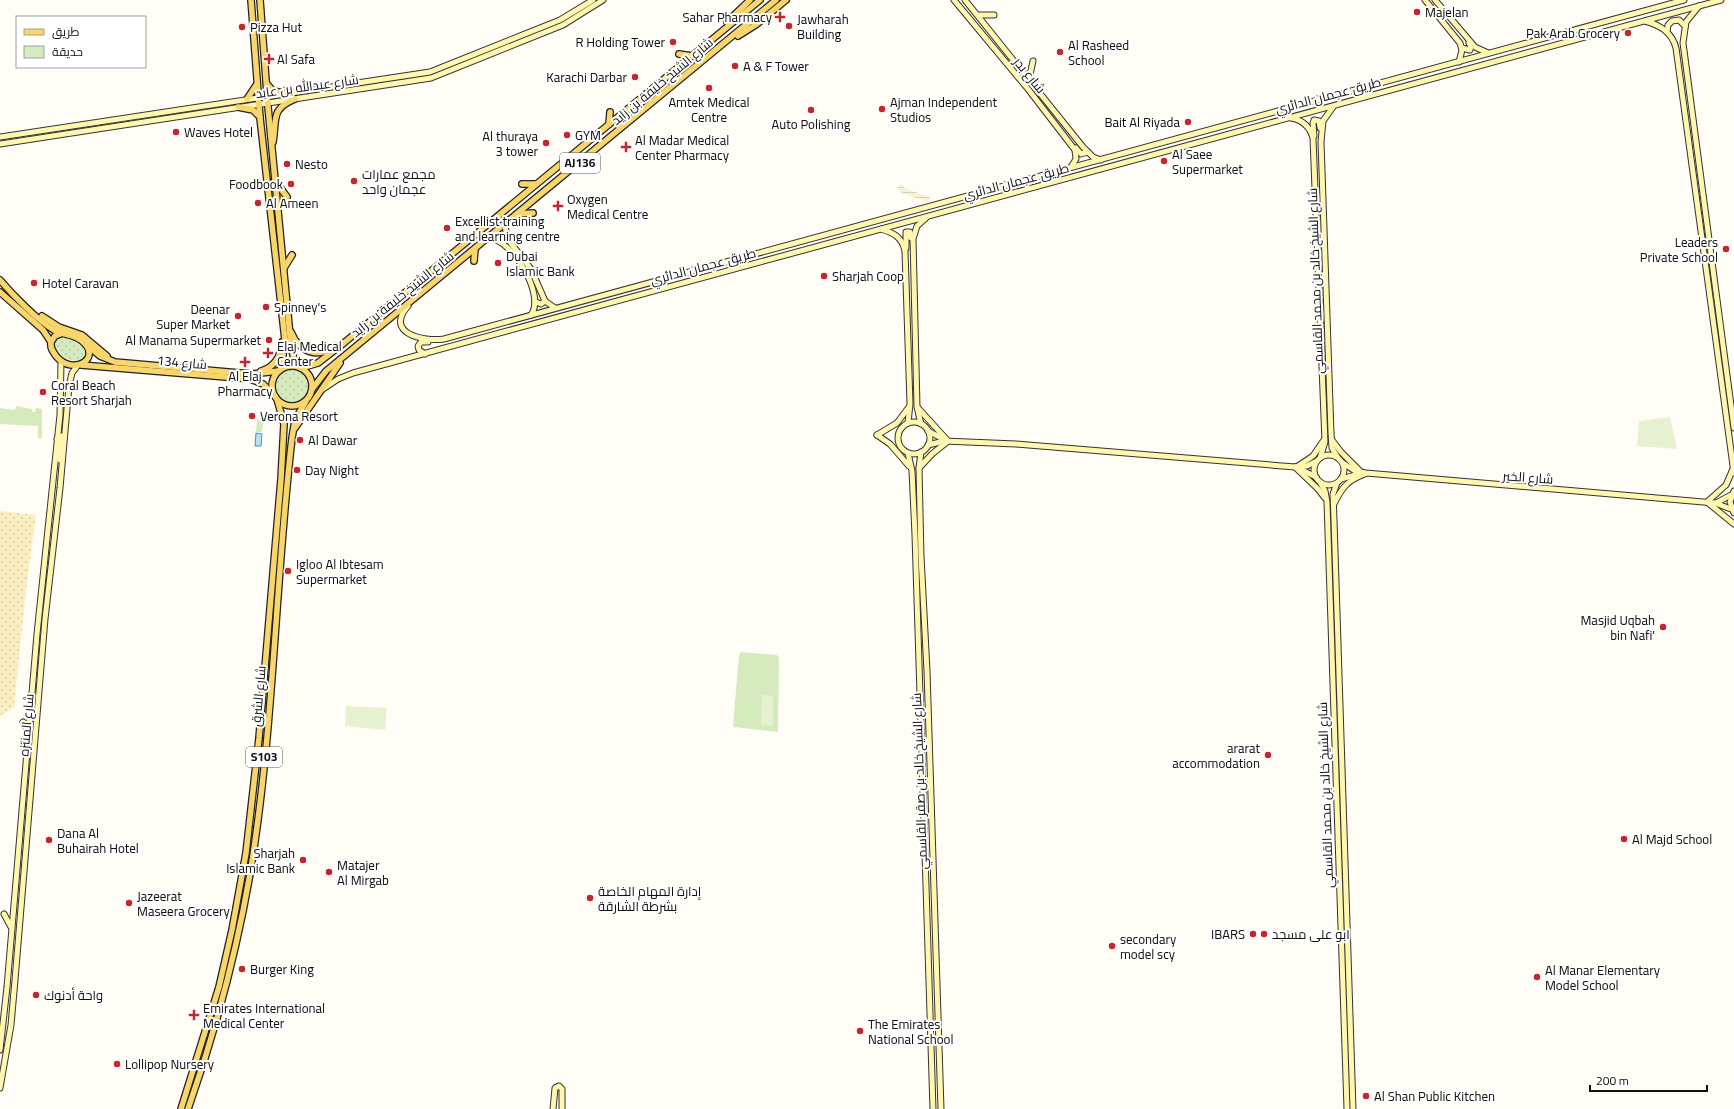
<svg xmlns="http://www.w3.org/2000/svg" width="1734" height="1109" font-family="Georgia,Cairo,serif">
<defs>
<pattern id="farmland-rules" width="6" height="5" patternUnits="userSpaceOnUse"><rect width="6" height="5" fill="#f6f3d4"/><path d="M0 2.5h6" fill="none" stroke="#d2cfb5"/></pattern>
<pattern id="grass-dots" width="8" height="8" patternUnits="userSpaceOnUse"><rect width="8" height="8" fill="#d5ebbd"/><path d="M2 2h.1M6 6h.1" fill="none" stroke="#b6c8a1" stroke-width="1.8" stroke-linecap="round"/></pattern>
<pattern id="sand-dots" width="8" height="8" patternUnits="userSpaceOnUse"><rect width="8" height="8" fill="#fbeec1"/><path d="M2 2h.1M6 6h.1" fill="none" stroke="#d6cba5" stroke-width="1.8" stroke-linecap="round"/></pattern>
<pattern id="water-ripples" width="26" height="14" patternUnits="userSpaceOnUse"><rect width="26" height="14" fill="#b9e0f7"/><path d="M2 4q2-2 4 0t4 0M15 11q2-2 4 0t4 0" fill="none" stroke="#9ebfd3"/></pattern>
</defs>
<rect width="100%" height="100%" fill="#fffdf5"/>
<polygon fill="url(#farmland-rules)" points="900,184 906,189 930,197 928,202 902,193 897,189"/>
<g fill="url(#grass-dots)">
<path d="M 62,335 C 73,338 84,340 86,353 L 82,359 C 70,365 56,355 54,343 L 56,339 Z"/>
<circle cx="291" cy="385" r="18"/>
</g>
<polygon fill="url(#sand-dots)" points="0,511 36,515 27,581 14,707 0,716"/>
<g fill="#d5ebbd">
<polygon points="16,406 32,409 32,412 35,412 36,408 42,409 42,438 38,438 38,426 0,424 0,408 15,410"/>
<polygon points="257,418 263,424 262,432 256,432"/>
<polygon points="741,652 777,655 779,658 778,732 734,727 733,725 739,655"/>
</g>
<g fill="#e6f2cf">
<polygon points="1670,417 1677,449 1637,446 1639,421"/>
<polygon points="762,695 773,696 773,726 761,725"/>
<polygon points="346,706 387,708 385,730 345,726"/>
</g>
<polygon fill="url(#water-ripples)" stroke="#3f96cf" points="256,433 262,434 261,446 255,446"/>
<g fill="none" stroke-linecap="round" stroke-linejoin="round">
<g stroke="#333" stroke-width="7">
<g id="secondary">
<polyline points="954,0 1028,89 1075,150 1076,159 1071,167"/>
<polyline points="965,0 1083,147 1093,157 1101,160"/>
<polyline points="1425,0 1460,43 1462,50 1459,62"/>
<polyline points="1435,0 1475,47 1488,53"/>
<polyline points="1699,6 1686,22 1683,43 1734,428"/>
<polyline points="978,15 994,15"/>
<path d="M 1645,21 C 1660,25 1672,32 1676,48 L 1734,473"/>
<polyline points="1667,32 1668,25 1672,21 1679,20 1685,26"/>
<polyline points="1462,48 1470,50 1471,46 1469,43"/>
<polyline points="1029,79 1033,61"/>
<polyline points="1333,107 1323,121 1321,142 1331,433 1332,448 1338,458"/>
<path d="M 1291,118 C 1303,120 1310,127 1313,138 L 1325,442 L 1320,458"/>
<polyline points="1314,136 1313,123 1314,120 1319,121 1320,128"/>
<polyline points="0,137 430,72 560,20 593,0"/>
<polyline points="0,144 431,78 563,25 603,0"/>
<polyline points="1076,148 1081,154 1088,152"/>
<polyline points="505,225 507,238 531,269 545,301 555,308"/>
<path d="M 881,229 C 894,233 902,237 905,251 L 910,404 L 908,423"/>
<path d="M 489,238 C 512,239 546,295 531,315"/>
<polyline points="906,248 906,232 910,232 911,238"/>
<polyline points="536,302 541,304 545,301"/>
<path d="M 408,306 C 384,333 423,342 444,339 L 1684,0"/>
<polyline points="425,354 419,350 418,346 421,342 428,342"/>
<polyline points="323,389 338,379 353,373 1721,0"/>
<polyline points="918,408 948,441"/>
<circle cx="914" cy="438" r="16"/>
<polyline points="921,424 917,407 913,239 917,226 926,218"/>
<polyline points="928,431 945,440"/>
<polyline points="877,435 890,444 909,466"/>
<polyline points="877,435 897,423 909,407"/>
<polyline points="57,439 61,436 60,460"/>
<polyline points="1332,440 1341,452 1360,471"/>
<polyline points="928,445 944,441 1016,444 1295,467 1307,466 1317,461"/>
<polyline points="921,452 919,468 921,556 927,671 941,1109"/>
<polyline points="908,453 912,471 915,535 933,1109"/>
<circle cx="1329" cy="470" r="15"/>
<polyline points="1343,463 1355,471 1366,473 1715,503 1731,509"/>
<polyline points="1298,466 1313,456 1324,440"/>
<polyline points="1295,467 1318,489 1325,498"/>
<polyline points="919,468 932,454 947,442"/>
<polyline points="1298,468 1316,477"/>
<polyline points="1733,469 1726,485 1707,502 1734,524"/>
<polyline points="1341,479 1359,474"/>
<polyline points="1320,482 1325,491 1327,502 1347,1109"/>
<polyline points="1337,483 1333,494 1334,520 1353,1109"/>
<polyline points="1734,491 1730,502 1734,513"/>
<polyline points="1716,503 1731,495"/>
<path d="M 1334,504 C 1342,487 1348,480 1365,474"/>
<polyline points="23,722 29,733"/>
<polyline points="4,914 11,927"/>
<polyline points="0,1050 7,987 37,634 60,415 61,361"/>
<polyline points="0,1088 11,1025 15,980 45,619 60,488 69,386 72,373 78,365"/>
<polyline points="553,1109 555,1088 559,1086 562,1089 562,1109"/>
</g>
</g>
<g stroke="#222" stroke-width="8">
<g id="primary">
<polyline points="251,0 260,118 285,340 281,369"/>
<polyline points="260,0 268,107 291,346 294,359 298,366"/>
<polyline points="727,22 750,0"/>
<polyline points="738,36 757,24 786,0"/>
<polyline points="679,54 692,56"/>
<polyline points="267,84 273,91 289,94"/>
<polyline points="247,99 257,84"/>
<polyline points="238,107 253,110 260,117"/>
<polyline points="609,124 610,112"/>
<path d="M 273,142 C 277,120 270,109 295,99"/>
<polyline points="275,181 287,197"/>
<polyline points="522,184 536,184"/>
<polyline points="518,214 533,213"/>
<polyline points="474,261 475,249"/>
<polyline points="284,268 292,255"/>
<path d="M 0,280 C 12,294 38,321 54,330 C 63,335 74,334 82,341 C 103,358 73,377 56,356 C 53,352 50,348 51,342 L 55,336 L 63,333"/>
<polyline points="0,292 43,330 51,342"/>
<polyline points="42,316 59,327 82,335 107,356"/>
<path d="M 291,332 C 299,352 317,359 335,346"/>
<polyline points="87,345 100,356 115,362 251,374 279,371"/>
<polyline points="81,365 250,379 263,384 275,396"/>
<circle cx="292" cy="386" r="20"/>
<polyline points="301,368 318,363 345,342 760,0"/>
<path d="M 261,371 C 275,367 281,356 282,342"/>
<polyline points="313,388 326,371 776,0"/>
<polyline points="295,428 340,363"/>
<polyline points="181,1109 219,987 232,930 246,853 259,738 281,479 284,424 277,399"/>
<path d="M 188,1109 C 215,1033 236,954 250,874 C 274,730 275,583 292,438 L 295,420 L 306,401"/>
</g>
</g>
<use href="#secondary" stroke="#fff6b0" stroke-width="5"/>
<use href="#primary" stroke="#f9d66b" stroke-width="5.5"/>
</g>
<g fill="#c4262e" stroke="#fff" stroke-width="1.5">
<circle cx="1417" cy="12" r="4"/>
<path d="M778 11h4v4h4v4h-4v4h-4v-4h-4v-4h4z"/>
<circle cx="789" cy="26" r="4"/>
<circle cx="242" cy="27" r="4"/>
<circle cx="1628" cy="33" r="4"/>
<circle cx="673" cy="42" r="4"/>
<circle cx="1060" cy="52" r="4"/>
<path d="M267 53h4v4h4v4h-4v4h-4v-4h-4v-4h4z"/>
<circle cx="735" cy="66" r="4"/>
<circle cx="635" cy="77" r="4"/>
<circle cx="709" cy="88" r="4"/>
<circle cx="882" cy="109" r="4"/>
<circle cx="811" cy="110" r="4"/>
<circle cx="1188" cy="122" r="4"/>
<circle cx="176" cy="132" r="4"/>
<circle cx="567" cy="135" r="4"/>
<circle cx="546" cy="143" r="4"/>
<path d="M624 141h4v4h4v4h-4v4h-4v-4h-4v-4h4z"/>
<circle cx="1164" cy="161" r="4"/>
<circle cx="287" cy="164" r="4"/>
<circle cx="354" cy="181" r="4"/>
<circle cx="291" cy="184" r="4"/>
<circle cx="258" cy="203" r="4"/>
<path d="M556 200h4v4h4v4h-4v4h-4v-4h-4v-4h4z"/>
<circle cx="447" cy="228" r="4"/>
<circle cx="1726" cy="249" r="4"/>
<circle cx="498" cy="263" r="4"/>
<circle cx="824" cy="276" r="4"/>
<circle cx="34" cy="283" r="4"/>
<circle cx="266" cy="307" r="4"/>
<circle cx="238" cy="316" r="4"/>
<circle cx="269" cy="340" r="4"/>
<path d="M266 347h4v4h4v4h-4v4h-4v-4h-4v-4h4z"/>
<path d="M243 356h4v4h4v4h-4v4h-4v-4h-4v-4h4z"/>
<circle cx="43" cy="392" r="4"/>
<circle cx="252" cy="416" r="4"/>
<circle cx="300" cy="440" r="4"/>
<circle cx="297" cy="470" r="4"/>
<circle cx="288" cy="571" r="4"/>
<circle cx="1663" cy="627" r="4"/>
<circle cx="1268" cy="755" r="4"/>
<circle cx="1624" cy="839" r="4"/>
<circle cx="49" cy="840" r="4"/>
<circle cx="303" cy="860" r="4"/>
<circle cx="329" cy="872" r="4"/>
<circle cx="590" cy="898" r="4"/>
<circle cx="129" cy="903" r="4"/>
<circle cx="1253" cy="934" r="4"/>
<circle cx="1264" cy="934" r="4"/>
<circle cx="1112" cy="946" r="4"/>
<circle cx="242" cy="969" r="4"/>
<circle cx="1537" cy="977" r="4"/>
<circle cx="36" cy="995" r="4"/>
<path d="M192 1009h4v4h4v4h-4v4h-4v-4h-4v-4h4z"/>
<circle cx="860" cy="1031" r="4"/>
<circle cx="117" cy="1064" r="4"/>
<circle cx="1366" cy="1096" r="4"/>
</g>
<g text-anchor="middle" stroke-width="4" stroke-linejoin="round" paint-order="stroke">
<g fill="#fff" stroke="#585858" stroke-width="1">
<rect x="560" y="153" width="40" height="20" rx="3"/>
<rect x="246" y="747" width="36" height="20" rx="3"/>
</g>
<g font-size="12" font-weight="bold" fill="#111">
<text x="580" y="167">AJ136</text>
<text x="264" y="761">S103</text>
</g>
<g font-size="13" fill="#111" stroke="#fff" text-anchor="start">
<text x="1425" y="17">Majelan</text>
<text x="772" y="22" text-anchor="end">Sahar Pharmacy</text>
<text x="797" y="24">Jawharah<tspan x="797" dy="15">Building</tspan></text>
<text x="250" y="32">Pizza Hut</text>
<text x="1620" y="38" text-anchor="end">Pak Arab Grocery</text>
<text x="665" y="47" text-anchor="end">R Holding Tower</text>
<text x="1068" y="50">Al Rasheed<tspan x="1068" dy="15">School</tspan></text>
<text x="277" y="64">Al Safa</text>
<text x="743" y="71">A &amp; F Tower</text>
<text x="627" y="82" text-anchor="end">Karachi Darbar</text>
<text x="709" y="107" text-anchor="middle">Amtek Medical<tspan x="709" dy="15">Centre</tspan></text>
<text x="890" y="107">Ajman Independent<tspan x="890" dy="15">Studios</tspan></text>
<text x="1180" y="127" text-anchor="end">Bait Al Riyada</text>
<text x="811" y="129" text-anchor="middle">Auto Polishing</text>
<text x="184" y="137">Waves Hotel</text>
<text x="575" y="140">GYM</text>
<text x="538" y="141" text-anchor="end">Al thuraya<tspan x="538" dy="15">3 tower</tspan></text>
<text x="635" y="145">Al Madar Medical<tspan x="635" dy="15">Center Pharmacy</tspan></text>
<text x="1172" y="159">Al Saee<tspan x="1172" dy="15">Supermarket</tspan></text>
<text x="295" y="169">Nesto</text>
<text x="362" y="179">مجمع عمارات<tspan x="362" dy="15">عجمان واحد</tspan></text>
<text x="283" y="189" text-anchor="end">Foodbook</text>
<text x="567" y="204">Oxygen<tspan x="567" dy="15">Medical Centre</tspan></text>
<text x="266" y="208">Al Ameen</text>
<text x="455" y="226">Excellist training<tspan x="455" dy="15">and learning centre</tspan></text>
<text x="1718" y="247" text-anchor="end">Leaders<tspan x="1718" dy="15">Private School</tspan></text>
<text x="506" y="261">Dubai<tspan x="506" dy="15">Islamic Bank</tspan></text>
<text x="832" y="281">Sharjah Coop</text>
<text x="42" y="288">Hotel Caravan</text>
<text x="274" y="312">Spinney's</text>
<text x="230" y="314" text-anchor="end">Deenar<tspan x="230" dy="15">Super Market</tspan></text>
<text x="261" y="345" text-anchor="end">Al Manama Supermarket</text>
<text x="277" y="351">Elaj Medical<tspan x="277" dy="15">Center</tspan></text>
<text x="245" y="381" text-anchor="middle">Al Elaj<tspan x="245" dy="15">Pharmacy</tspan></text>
<text x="51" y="390">Coral Beach<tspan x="51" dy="15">Resort Sharjah</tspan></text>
<text x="260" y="421">Verona Resort</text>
<text x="308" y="445">Al Dawar</text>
<text x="305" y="475">Day Night</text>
<text x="296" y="569">Igloo Al Ibtesam<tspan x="296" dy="15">Supermarket</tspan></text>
<text x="1655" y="625" text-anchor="end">Masjid Uqbah<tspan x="1655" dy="15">bin Nafi'</tspan></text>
<text x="1260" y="753" text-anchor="end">ararat<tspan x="1260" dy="15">accommodation</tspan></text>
<text x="57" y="838">Dana Al<tspan x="57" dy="15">Buhairah Hotel</tspan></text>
<text x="1632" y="844">Al Majd School</text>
<text x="295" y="858" text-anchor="end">Sharjah<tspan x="295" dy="15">Islamic Bank</tspan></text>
<text x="337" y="870">Matajer<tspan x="337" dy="15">Al Mirgab</tspan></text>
<text x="598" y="896">إدارة المهام الخاصة<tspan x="598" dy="15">بشرطة الشارقة</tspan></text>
<text x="137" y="901">Jazeerat<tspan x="137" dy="15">Maseera Grocery</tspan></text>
<text x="1245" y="939" text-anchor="end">IBARS</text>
<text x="1272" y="939">ابو علی مسجد</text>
<text x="1120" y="944">secondary<tspan x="1120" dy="15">model scy</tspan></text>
<text x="250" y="974">Burger King</text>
<text x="1545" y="975">Al Manar Elementary<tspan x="1545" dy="15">Model School</tspan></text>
<text x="44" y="1000">واحة أدنوك</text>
<text x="203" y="1013">Emirates International<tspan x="203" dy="15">Medical Center</tspan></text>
<text x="868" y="1029">The Emirates<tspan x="868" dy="15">National School</tspan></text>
<text x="125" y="1069">Lollipop Nursery</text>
<text x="1374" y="1101">Al Shan Public Kitchen</text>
</g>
<g font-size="13" fill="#111" stroke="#fff">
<text transform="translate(1030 75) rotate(51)" y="5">شارع بدر</text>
<text transform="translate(662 81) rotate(-40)" y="5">شارع الشيخ خليفة بن زايد</text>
<text transform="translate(307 86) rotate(-8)" y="5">شارع عبدالله بن عابد</text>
<text transform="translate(1328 95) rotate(-15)" y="5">طريق عجمان الدائري</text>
<text transform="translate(1016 181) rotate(-15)" y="5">طريق عجمان الدائري</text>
<text transform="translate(703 266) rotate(-15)" y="5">طريق عجمان الدائري</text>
<text transform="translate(1315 281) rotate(-92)" y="5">شارع الشيخ خالد بن محمد القاسمي</text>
<text transform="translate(402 294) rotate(-39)" y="5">شارع الشيخ خليفة بن زايد</text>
<text transform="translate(182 362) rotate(5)" y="5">شارع 134</text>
<text transform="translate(1528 477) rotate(4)" y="5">شارع الخير</text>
<text transform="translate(258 696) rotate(-85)" y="5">شارع الشرق</text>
<text transform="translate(26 725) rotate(-85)" y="5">شارع المنتزه</text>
<text transform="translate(919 781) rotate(-92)" y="5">شارع الشيخ خالد بن صقر القاسمي</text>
<text transform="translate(1325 795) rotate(-92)" y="5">شارع الشيخ خالد بن محمد القاسمي</text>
</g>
</g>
<rect x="16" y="16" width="130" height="52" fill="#ffffff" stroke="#a0a0a0"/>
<rect x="24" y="29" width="20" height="6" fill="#f9d66b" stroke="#a0a0a0"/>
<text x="52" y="36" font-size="12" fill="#111111">طريق</text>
<rect x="24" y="46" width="20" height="12" fill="#d5ebbd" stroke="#a0a0a0"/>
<text x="52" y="56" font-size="12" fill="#111111">حديقة</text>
<path d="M1590 1085v6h117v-6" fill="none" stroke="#111111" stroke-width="2"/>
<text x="1596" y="1085" font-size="12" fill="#111111" stroke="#ffffff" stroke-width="3" paint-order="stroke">200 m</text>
</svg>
